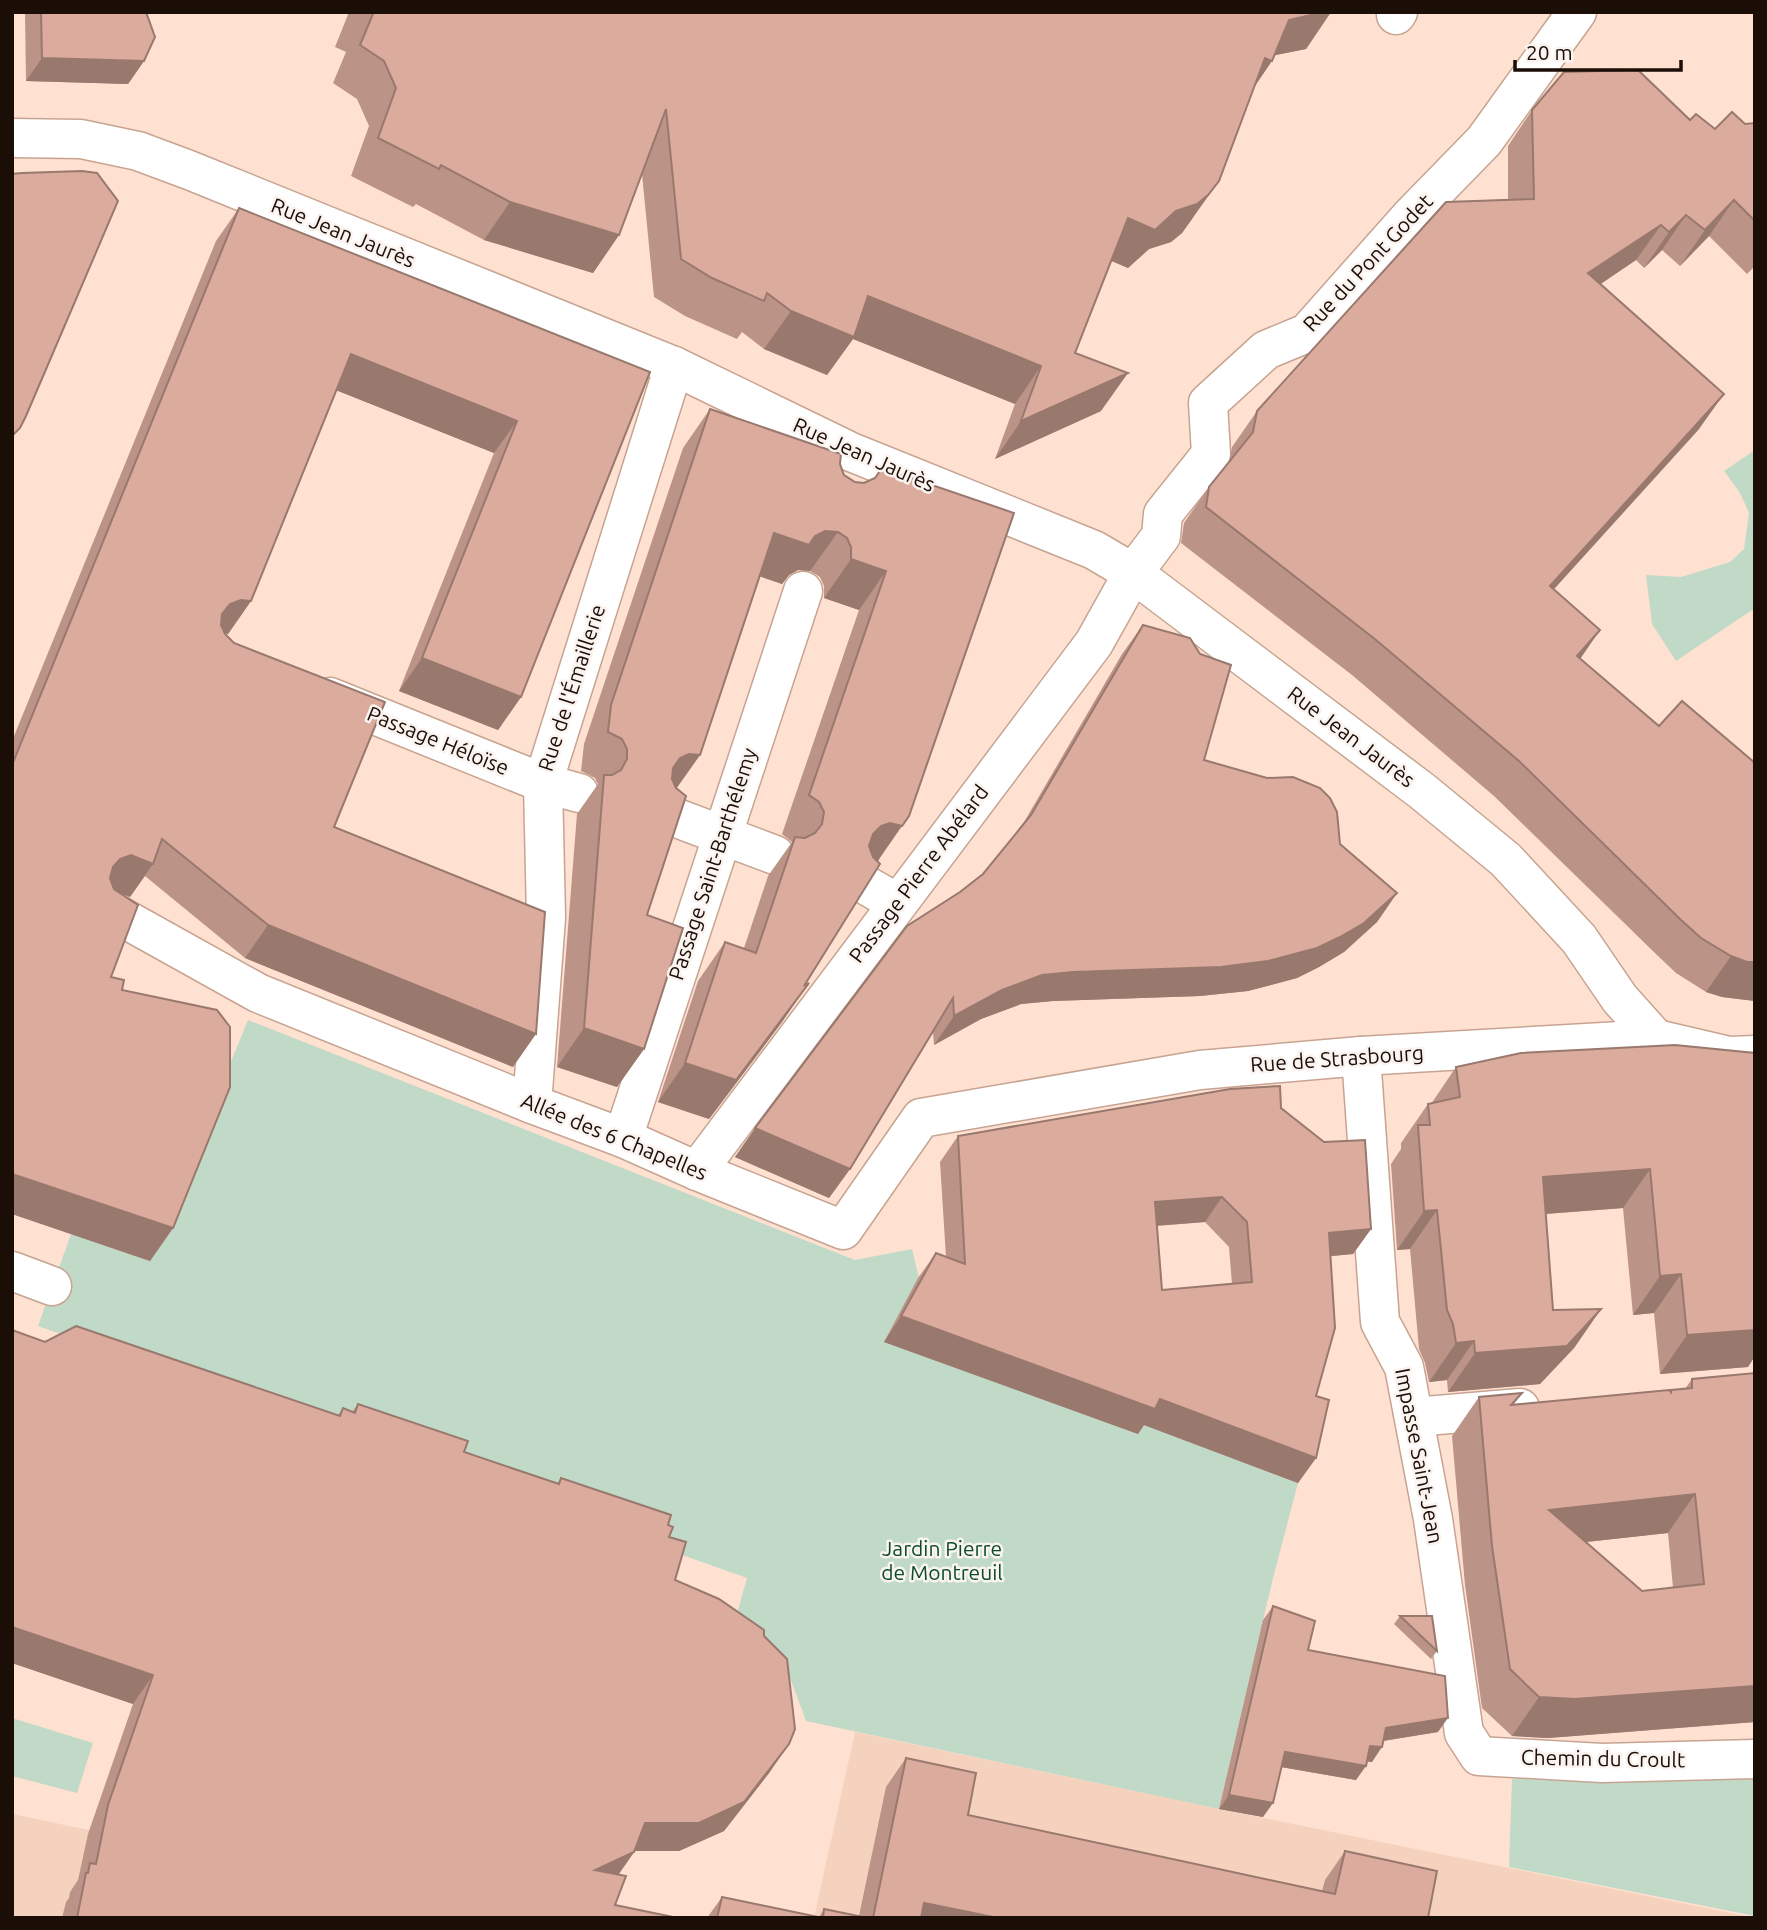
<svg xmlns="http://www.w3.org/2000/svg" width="1767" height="1930" font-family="Ubuntu,sans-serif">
<rect width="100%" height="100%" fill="#ffe1d1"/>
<g fill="#f5d2be">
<polygon points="855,1732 1219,1809 1755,1918 814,1918"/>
<polygon points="12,1814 295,1873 340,1918 12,1918"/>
</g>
<g fill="#c0dac7">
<polygon points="1755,450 1755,608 1676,661 1652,624 1646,575 1681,577 1730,562 1744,549 1749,513 1740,493 1724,471"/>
<polygon points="248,1020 855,1260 912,1249 919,1278 1142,1424 1298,1483 1272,1582 1219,1809 806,1721 781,1653 736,1617 747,1578 38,1326 71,1234 150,1260"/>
<polygon points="12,1718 93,1743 77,1793 12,1776"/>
<polygon points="1512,1779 1755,1779 1755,1916 1509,1867"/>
</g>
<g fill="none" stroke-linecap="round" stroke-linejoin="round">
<g stroke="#c7a491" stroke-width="41">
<g id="street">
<polyline points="1396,15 1398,12"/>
<polyline points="12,138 81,139 138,151 189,170 674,366 851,452 1094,550 1133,573 1422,791 1506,860 1579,939 1620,999 1656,1039"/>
<polyline points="330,697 543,783 579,793"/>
<polyline points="666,814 775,855"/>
<polyline points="864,884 897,903"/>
<polyline points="109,910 258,993 532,1104 623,1138 697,1171 843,1230 921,1118 1200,1070 1361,1056 1656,1039 1729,1056 1755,1055"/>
<polyline points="1361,1056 1380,1322 1404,1367 1433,1519 1464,1733 1479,1756 1602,1763 1755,1759"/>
<polyline points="532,1104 546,918 543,783 674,366"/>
<polyline points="623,1138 803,591"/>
<polyline points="697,1171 1094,643 1133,573 1161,536 1163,514 1211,454 1208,403 1266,350 1307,333 1410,217 1484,141 1577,12"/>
<polyline points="12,1271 52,1286"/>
<polyline points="1414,1417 1520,1408"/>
</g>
</g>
<use href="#street" stroke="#fff" stroke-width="38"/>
</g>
<g fill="#bc9387" fill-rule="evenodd">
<polygon points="25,12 146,12 144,61 128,84 26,81"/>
<polygon points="349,12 1331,12 1306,49 1275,55 1255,86 1192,219 1182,233 1171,242 1149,249 1128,268 1111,261 1075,353 1101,411 995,459 1015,404 853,339 827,375 764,349 742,332 737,339 685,316 654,297 642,174 619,235 593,273 484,240 416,204 413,207 351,176 369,126 357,99 333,83 346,52 335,47"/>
<polygon points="1532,110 1690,120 1715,129 1745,124 1755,123 1755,266 1747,274 1709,236 1680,266 1662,250 1644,268 1636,260 1600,284 1699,429 1554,589 1600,630 1580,658 1755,1001 1722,997 1706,992 1676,973 1657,955 1494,796 1352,675 1181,543 1184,523 1209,487 1229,462 1232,447 1257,411 1508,200 1508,146"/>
<polygon points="239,208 650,372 521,697 498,730 399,691 494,453 336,390 251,601 228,634 225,633 334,827 513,1067 245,958 145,876 130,897 118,892 111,977 122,990 173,1228 150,1261 12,1214 12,741 216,241"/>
<polygon points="710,409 840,464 844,475 855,482 1014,513 878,862 782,1022 709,1119 658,1102 698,981 725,942 744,948 768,876 792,842 782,834 859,610 824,598 824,586 820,577 810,571 798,570 789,575 782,584 760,576 700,755 676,789 647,915 644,1049 617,1087 557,1067 577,814 598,784 595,778 581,771 584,744 683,448"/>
<polygon points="1143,625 1204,760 1340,844 1397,893 1377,922 1344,952 1319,967 1297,978 1248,991 1200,996 1053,1001 1021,1004 981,1019 934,1045 933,1032 850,1169 829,1198 735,1157 960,892 983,874 1020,829 1122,654"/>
<polygon points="1755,1053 1755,1359 1753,1359 1748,1367 1660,1374 1654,1313 1633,1315 1623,1208 1546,1214 1553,1310 1601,1309 1574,1348 1540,1384 1448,1392 1447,1380 1429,1382 1425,1363 1419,1349 1410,1249 1397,1250 1391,1164 1401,1149 1401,1143 1428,1104 1431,1104 1456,1067"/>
<path d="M 1281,1108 L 1371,1229 L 1353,1254 L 1331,1256 L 1316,1396 L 1316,1458 L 1298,1483 L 1144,1425 L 1138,1434 L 884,1342 L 918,1278 L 936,1253 L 946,1257 L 940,1162 L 958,1136 ZM 1205,1222 L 1229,1247 L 1232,1284 L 1162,1290 L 1157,1226 Z"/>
<polygon points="12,1330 45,1342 338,1415 343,1408 352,1412 358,1404 464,1452 557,1484 561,1478 668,1525 675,1580 764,1636 789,1744 769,1773 724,1831 679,1851 635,1851 618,1875 615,1905 678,1918 62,1918 66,1902 69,1898 70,1892 78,1880 88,1834 133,1704 12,1663"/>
<path d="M 1755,1373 L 1755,1722 L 1548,1738 L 1512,1736 L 1482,1708 L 1465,1585 L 1452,1436 L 1479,1397 L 1522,1393 L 1514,1404 L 1670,1391 L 1671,1390 L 1685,1389 L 1692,1379 ZM 1668,1533 L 1673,1588 L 1642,1591 L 1586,1542 Z"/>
<polygon points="1273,1606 1308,1650 1438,1732 1383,1741 1372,1762 1367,1761 1356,1780 1281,1767 1263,1817 1219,1809 1263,1620"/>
<polygon points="1400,1616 1437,1651 1431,1659 1394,1624"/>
<polygon points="906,1758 968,1815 1322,1891 1325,1880 1345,1851 1428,1918 707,1918 722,1897 819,1917 824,1909 859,1916 886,1787"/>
</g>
<g fill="#99786e">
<polygon points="1324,12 1331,12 1306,49 1262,58 1289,20"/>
<polygon points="42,58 144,61 128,84 26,81"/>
<polygon points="1265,58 1272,61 1246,99"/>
<polygon points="1219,181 1182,233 1171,242 1149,249 1128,268 1101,256 1128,218 1176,211"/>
<polygon points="1734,200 1709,236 1680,266 1705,230"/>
<polygon points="510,202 619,235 593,273 484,240"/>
<polygon points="1686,215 1662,250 1644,268 1669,232"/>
<polygon points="1661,225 1636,260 1564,309 1588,273"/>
<polygon points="868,296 1041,366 1015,404 853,339 827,375 764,349 791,311"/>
<polygon points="351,354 517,421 494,453 328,387"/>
<polygon points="1128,373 1101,411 995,459 1021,421"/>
<polygon points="1724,394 1699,429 1525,621 1550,586"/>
<polygon points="825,531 838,532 810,571 798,570 789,575 782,584 747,572 774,533 815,536"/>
<polygon points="851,559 886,571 859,610 824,598"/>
<polygon points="241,600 251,601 228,634 218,632 207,636 230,604"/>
<polygon points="1600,630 1576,665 1577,656"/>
<polygon points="422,658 521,697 498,730 399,691"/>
<polygon points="689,754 700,755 673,793 653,797 680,758"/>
<polygon points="890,823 902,826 875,865 863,862 873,834 881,826"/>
<polygon points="131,855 153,864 130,897 108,888 113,867 120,859"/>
<polygon points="1397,893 1377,922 1344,952 1319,967 1297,978 1248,991 1200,996 1053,1001 1021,1004 981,1019 934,1045 954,1016 1002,990 1042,975"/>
<polygon points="268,925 536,1034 513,1067 245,958"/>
<polygon points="1731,956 1755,962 1755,1001 1722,997 1706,992"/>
<polygon points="809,983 782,1022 709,1119 658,1102 685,1063"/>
<polygon points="584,1028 644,1049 617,1087 557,1067"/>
<polygon points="755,1128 850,1169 829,1198 735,1157"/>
<polygon points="1650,1169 1623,1208 1516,1216 1543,1177"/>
<polygon points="12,1174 173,1228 150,1261 12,1214"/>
<polygon points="1222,1197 1205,1222 1138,1227 1155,1202"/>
<polygon points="1437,1210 1410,1249 1397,1250 1424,1211"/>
<polygon points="1371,1229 1353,1254 1311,1258 1329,1233"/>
<polygon points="1681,1274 1654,1313 1633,1315 1660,1276"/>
<polygon points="1601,1309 1574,1348 1540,1384 1448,1392 1475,1353"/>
<polygon points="901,1316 1160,1399 1316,1458 1298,1483 1144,1425 1138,1434 884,1342"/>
<polygon points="1755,1330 1755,1359 1753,1359 1748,1367 1660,1374 1687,1335"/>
<polygon points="1474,1341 1447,1380 1429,1382 1456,1343"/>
<polygon points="1695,1494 1668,1533 1522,1549 1549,1510"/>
<polygon points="12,1627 153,1675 133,1704 12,1663"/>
<polygon points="1755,1686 1755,1722 1548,1738 1512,1736 1539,1697"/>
<polygon points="1448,1718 1438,1732 1376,1742 1386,1728"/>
<polygon points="789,1744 769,1773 724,1831 679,1851 625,1851 645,1823"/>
<polygon points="1370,1746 1382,1747 1372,1762 1360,1761"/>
<polygon points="1285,1752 1366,1766 1356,1780 1275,1766"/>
<polygon points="1229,1795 1273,1803 1263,1817 1219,1809"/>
<polygon points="634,1852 614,1881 595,1870"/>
<polygon points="924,1903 998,1918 914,1918"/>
</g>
<g fill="#dbab9d" stroke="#99786e" stroke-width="2" fill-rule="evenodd">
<polygon points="41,12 146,12 155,37 144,61 42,58"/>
<polygon points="369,12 1324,12 1289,20 1272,61 1265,58 1219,181 1208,195 1197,204 1176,211 1155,230 1128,218 1075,353 1128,373 1021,421 1041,366 868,296 854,337 791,311 767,293 764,301 712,278 681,259 666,109 619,235 510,202 441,165 439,169 378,138 396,88 384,61 360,45 373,14"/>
<polygon points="1638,70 1690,120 1696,114 1715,129 1732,112 1745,124 1755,123 1755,221 1734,200 1705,230 1686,215 1669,232 1661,225 1588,273 1724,394 1550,586 1600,630 1577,656 1659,726 1682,701 1755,763 1755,962 1747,962 1731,956 1701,938 1681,920 1519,761 1376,640 1206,507 1209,487 1253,432 1257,411 1446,202 1534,199 1532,110 1564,72"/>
<polygon points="82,171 97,173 118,201 26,416 20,428 12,436 12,174 22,173"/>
<polygon points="239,208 650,372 521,697 422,658 517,421 351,354 251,601 241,600 230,604 222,614 221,625 225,634 234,643 385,702 334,827 545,912 536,1034 268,925 162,839 153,864 131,855 120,859 113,867 110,878 114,889 138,905 111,977 124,980 122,990 217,1010 230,1027 230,1087 173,1228 12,1174 12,765"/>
<polygon points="710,409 841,454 840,464 844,475 855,482 864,483 875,478 882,468 1014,513 909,816 902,826 890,823 881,826 873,834 869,846 873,857 880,864 804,986 809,983 736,1080 685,1063 725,942 756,953 795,837 805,838 815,833 822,824 824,812 819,802 809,795 886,571 851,559 851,547 847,538 838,532 825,531 815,536 809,545 774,533 700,755 689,754 680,758 673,768 672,779 676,788 686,796 647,915 683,928 644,1049 584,1028 604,775 612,775 621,770 627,759 627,749 622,739 608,732 611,705"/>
<polygon points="1143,625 1190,638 1200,654 1231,665 1204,760 1267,778 1293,777 1320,788 1330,798 1337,812 1340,844 1397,893 1364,923 1340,937 1317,948 1268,961 1221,967 1073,972 1042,975 1002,990 954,1016 953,998 850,1169 755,1128 907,926 960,892 983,874 1031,815"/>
<polygon points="1675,1045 1755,1053 1755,1330 1687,1335 1681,1274 1660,1276 1650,1169 1543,1177 1553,1310 1601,1309 1567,1346 1475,1353 1474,1341 1456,1343 1453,1324 1447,1310 1437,1210 1424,1211 1418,1125 1430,1125 1428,1104 1460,1097 1456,1067 1521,1053"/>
<path d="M 1280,1086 L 1281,1108 L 1324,1142 L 1365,1140 L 1371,1229 L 1329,1233 L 1335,1328 L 1316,1396 L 1329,1400 L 1316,1458 L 1160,1399 L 1155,1409 L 901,1316 L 936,1253 L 965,1264 L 958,1136 L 1230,1089 ZM 1222,1197 L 1247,1222 L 1252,1282 L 1162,1290 L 1155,1202 Z"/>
<polygon points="76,1326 340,1416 343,1408 355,1413 358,1404 468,1441 464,1452 559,1484 561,1478 671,1515 668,1525 673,1527 669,1537 686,1542 675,1580 719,1599 764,1630 764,1636 787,1659 795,1729 789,1744 744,1802 699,1823 645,1823 634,1852 595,1870 626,1876 615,1905 678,1918 77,1918 86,1873 88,1873 90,1863 96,1864 108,1805 153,1675 12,1627 12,1330 45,1342"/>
<path d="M 1755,1373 L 1755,1686 L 1575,1699 L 1539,1697 L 1510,1669 L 1492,1546 L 1479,1397 L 1522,1393 L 1511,1405 L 1669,1390 L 1671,1392 L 1671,1390 L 1692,1388 L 1692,1379 ZM 1695,1494 L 1704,1584 L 1642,1591 L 1549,1510 Z"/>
<polygon points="1273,1606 1315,1621 1308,1650 1445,1676 1448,1718 1386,1728 1382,1747 1370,1746 1366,1766 1285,1752 1273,1803 1229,1795"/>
<polygon points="1400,1616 1432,1616 1437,1651"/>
<polygon points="906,1758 976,1773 968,1815 1335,1894 1345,1851 1437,1871 1428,1918 998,1918 924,1903 921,1918 873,1918"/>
<polygon points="722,1897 823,1918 717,1918"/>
<polygon points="824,1909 868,1918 823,1918"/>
</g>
<g text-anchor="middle" stroke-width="5" stroke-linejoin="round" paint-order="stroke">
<g font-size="21" fill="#1a0e07" stroke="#fbf3ef">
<text transform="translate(343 233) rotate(22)" y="7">Rue Jean Jaurès</text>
<text transform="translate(1368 263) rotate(-47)" y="7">Rue du Pont Godet</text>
<text transform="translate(864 455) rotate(24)" y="7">Rue Jean Jaurès</text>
<text transform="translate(572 688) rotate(-72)" y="7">Rue de l'Émaillerie</text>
<text transform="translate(1351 737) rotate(37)" y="7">Rue Jean Jaurès</text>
<text transform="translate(438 741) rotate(22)" y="7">Passage Héloïse</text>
<text transform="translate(713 864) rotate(-72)" y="7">Passage Saint-Barthélemy</text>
<text transform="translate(919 874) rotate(-53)" y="7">Passage Pierre Abélard</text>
<text transform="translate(1337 1059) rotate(-4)" y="7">Rue de Strasbourg</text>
<text transform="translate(614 1137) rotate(22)" y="7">Allée des 6 Chapelles</text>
<text transform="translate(1419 1456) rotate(79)" y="7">Impasse Saint-Jean</text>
<text transform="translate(1603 1759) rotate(1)" y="7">Chemin du Croult</text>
</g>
<g font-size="21" fill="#094d28" stroke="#fbf3ef">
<text x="942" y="1556">Jardin Pierre<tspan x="942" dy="24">de Montreuil</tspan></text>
</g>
</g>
<rect width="1767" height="1930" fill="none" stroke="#1a0e07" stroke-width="28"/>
<path d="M1515 60v10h166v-10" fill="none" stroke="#1a0e07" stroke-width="3.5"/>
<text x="1526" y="60" font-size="21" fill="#1a0e07" stroke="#fbf3ef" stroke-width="5" paint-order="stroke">20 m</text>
</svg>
